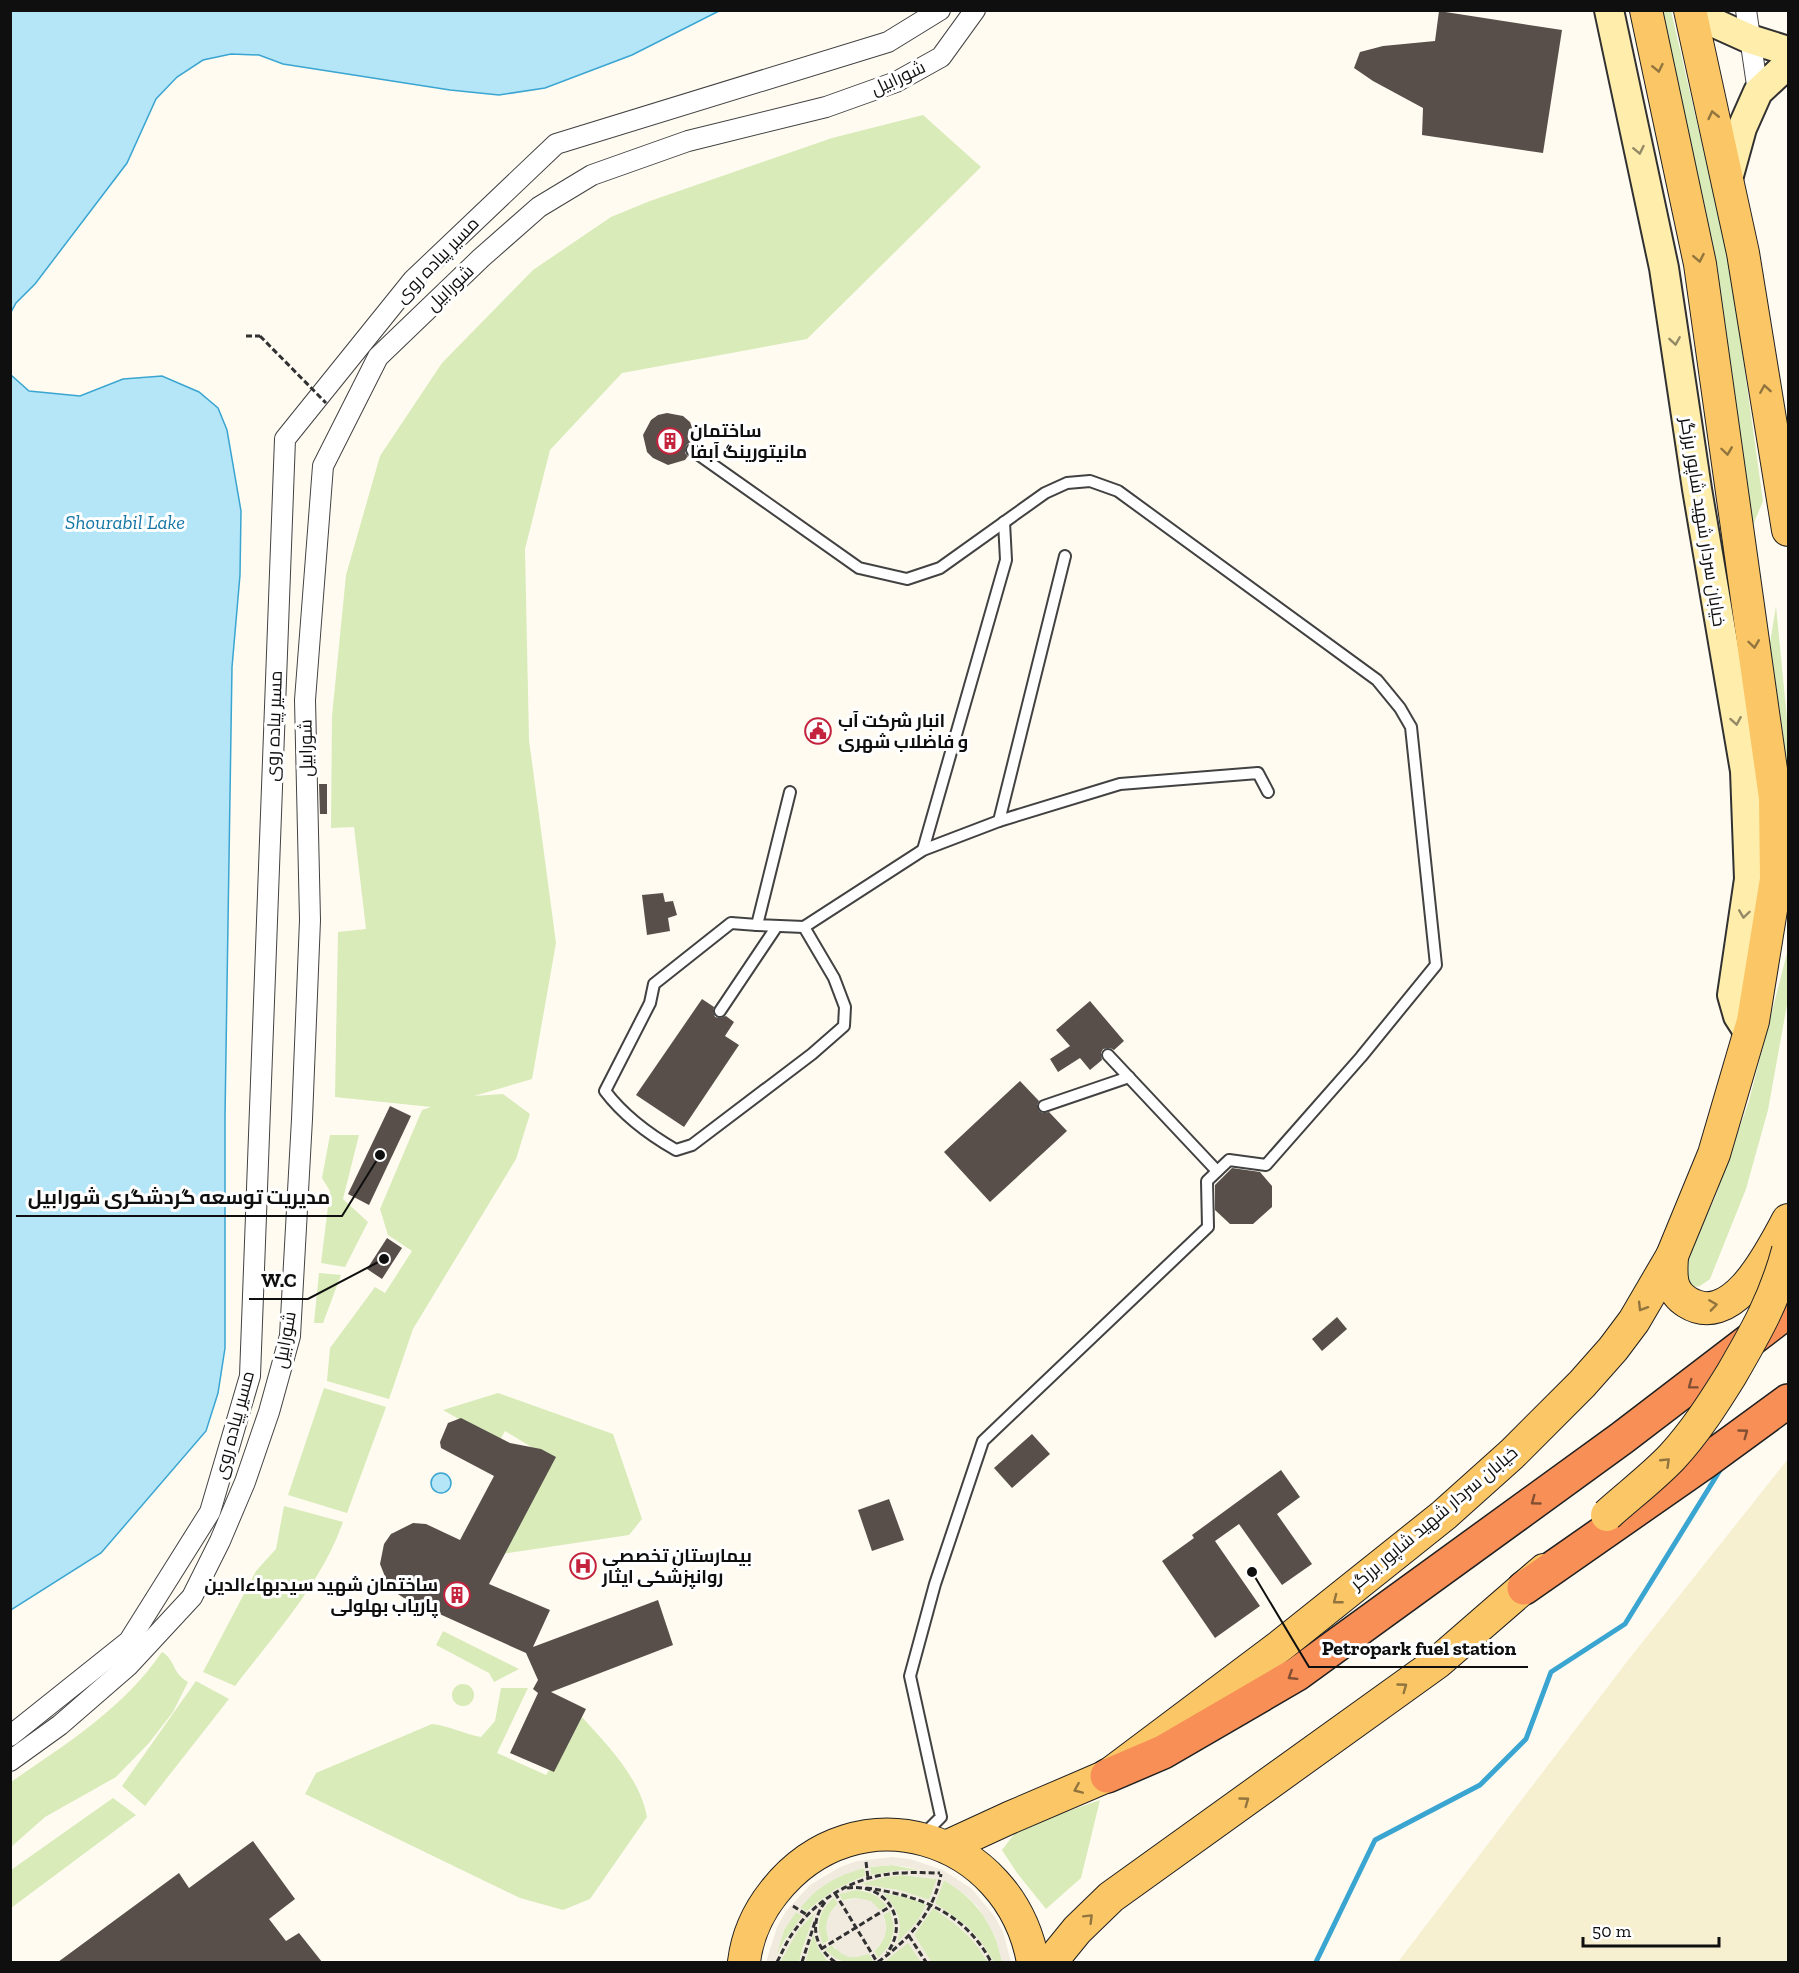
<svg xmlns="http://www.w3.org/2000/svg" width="1799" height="1973" font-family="'Zilla Slab',Cairo,serif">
<rect width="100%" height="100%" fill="#fffbf1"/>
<polygon fill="#f6efd0" points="1788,1459 1788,1962 1398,1962 1629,1659"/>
<g fill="#d8ebb9">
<polygon points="1658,11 1671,11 1730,265 1763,501 1753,525 1730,360 1704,202"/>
<polygon points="923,115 981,167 807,339 622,373 550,450 525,549 529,740 556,943 532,1079 474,1096 503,1094 530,1114 516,1159 413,1329 389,1399 327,1381 330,1348 375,1287 385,1293 412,1251 388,1235 380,1209 422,1110 431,1107 335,1097 338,932 366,929 354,827 331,828 332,716 346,575 380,456 442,363 533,270 611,217 650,201 832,138"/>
<polygon points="1776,606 1788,729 1788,772 1770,643"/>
<polygon points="1788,949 1788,999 1768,1110 1746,1189 1710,1279 1700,1286 1690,1288 1684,1264 1715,1198 1749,1101"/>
<polygon points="330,1135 359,1135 343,1199 368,1222 345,1267 321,1263 330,1191 322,1178"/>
<polygon points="319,1273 341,1275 323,1323 314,1323"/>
<polygon points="324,1388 386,1407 347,1513 288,1495"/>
<polygon points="498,1393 613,1434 642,1519 629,1535 502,1554 546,1456 505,1431 499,1442 443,1410"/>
<path d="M 284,1506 L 343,1522 C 321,1584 275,1634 235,1686 L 203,1672 L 256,1571 L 276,1549 Z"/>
<polygon points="443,1631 519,1669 494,1682 489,1673 436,1645"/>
<path d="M 162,1652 C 176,1660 171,1672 188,1682 L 173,1712 L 149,1743 L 116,1777 L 45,1817 L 11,1847 L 11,1782 C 66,1744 124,1708 162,1652 Z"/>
<polygon points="196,1681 229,1699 145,1806 122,1786"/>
<circle cx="463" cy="1695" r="11"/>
<path d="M 501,1688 L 528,1688 L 497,1753 L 546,1775 L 582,1717 C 608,1746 640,1778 647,1817 L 590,1899 L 563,1910 L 520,1898 L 305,1794 L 316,1773 L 432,1724 C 450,1726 464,1734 481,1737 L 495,1721 Z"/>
<polygon points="113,1798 136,1815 11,1908 11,1870"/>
<polygon points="1100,1800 1081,1878 1046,1909 1017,1873 1002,1850 1018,1829"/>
<polygon points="892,1865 924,1871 902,1870 871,1875 870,1867"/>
<path d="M 865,1868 L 865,1876 C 844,1884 824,1896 806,1912 L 800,1907 C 815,1888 840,1873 865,1868 Z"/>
<polygon points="902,1875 937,1879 929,1900 898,1890 859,1884 885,1877"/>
<path d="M 944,1880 C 975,1898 996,1926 1002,1962 L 994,1962 L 990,1956 L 935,1903 Z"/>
<path d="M 855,1890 C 869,1891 879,1895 887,1906 L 880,1910 C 868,1902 858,1894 843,1901 L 839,1894 Z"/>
<path d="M 882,1893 L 909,1898 L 927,1905 L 917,1922 L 896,1944 C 905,1923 894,1910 882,1893 Z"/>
<path d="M 834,1897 L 838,1904 C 827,1913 824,1927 829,1940 L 822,1945 C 815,1927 819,1909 834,1897 Z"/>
<path d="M 933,1908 C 955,1922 975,1939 988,1962 L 931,1962 L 914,1935 Z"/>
<polygon points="817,1910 803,1947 799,1962 780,1962 798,1930"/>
<path d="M 890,1910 C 898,1928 893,1946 878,1958 L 874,1951 C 885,1942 889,1928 883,1915 Z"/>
<polygon points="796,1912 803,1916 784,1941 774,1961 784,1930"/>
<polygon points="813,1934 826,1959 830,1962 805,1962"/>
<polygon points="908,1942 921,1962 884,1962"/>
<path d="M 832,1945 L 835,1949 L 869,1954 L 873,1961 C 856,1965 837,1964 825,1950 Z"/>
</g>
<path fill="#f0eadf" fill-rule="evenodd" d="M 892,1857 L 910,1859 L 943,1870 L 972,1889 L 995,1917 L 1003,1932 L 1011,1962 L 1002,1962 L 995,1936 L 978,1907 L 967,1896 L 944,1880 L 935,1903 L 967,1926 L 980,1940 L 994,1962 L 988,1962 L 975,1943 L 963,1930 L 933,1908 L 914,1935 L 931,1962 L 921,1962 L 908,1943 L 884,1962 L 871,1962 L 873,1961 L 869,1954 L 857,1957 L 849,1957 L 842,1954 L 832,1945 L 825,1950 L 841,1962 L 830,1962 L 819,1950 L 813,1935 L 805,1962 L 799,1962 L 815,1911 L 798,1930 L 780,1962 L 766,1962 L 777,1927 L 786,1911 L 810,1885 L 840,1867 L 857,1861 ZM 892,1865 L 908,1867 L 920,1870 L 902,1870 L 871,1875 L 870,1867 ZM 864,1868 L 865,1876 L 834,1890 L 807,1912 L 800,1908 L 815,1892 L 829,1882 L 843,1875 ZM 902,1875 L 937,1879 L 929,1900 L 898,1890 L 860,1884 L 885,1877 ZM 855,1890 L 865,1890 L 875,1894 L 887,1906 L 880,1910 L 871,1901 L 863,1899 L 856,1898 L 843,1901 L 839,1894 ZM 883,1893 L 909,1898 L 926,1905 L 917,1922 L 897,1943 L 900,1927 L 898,1915 L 893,1905 ZM 834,1897 L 838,1904 L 830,1913 L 827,1921 L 826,1928 L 829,1941 L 823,1945 L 818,1928 L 819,1919 L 823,1909 ZM 890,1911 L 894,1927 L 893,1937 L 889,1946 L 878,1958 L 874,1951 L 882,1942 L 885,1935 L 886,1927 L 883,1915 ZM 796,1912 L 802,1916 L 784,1942 L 776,1958 L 784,1930 Z"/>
<g fill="#b5e6f8" stroke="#3aa5d1" stroke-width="1.5">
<polygon points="11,10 719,10 719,11 632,55 545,88 499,95 450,90 283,64 259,55 231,54 203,60 177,77 156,99 127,163 35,284 16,303 11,312"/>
<polygon points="11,375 29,391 80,396 123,379 162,376 199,392 218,408 227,430 241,511 240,575 232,667 225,1116 225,1348 218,1393 206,1431 101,1553 11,1610"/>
<circle cx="441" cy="1483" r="10"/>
</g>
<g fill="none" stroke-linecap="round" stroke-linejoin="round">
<polyline stroke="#3aa5d1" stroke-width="5" points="1316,1962 1375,1840 1480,1785 1526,1739 1551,1672 1625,1624 1722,1467"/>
</g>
<g fill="#584f4b">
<polygon points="1439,11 1562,30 1543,153 1422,135 1423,108 1373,81 1354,68 1360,52 1383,46 1435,41"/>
<polygon points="667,413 683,416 690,422 696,438 695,443 689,443 686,446 685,453 688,456 685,460 668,465 653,458 647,452 643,435 651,420 658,415"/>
<polygon points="319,784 327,784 327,814 320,814"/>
<polygon points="663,893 665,902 673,901 677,915 668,918 670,931 647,935 642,895"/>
<polygon points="702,999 714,1007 713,1011 715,1017 720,1018 726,1016 734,1022 725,1036 739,1045 684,1127 636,1095"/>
<polygon points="1090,1001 1124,1041 1114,1050 1110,1048 1103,1049 1101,1053 1102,1060 1090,1070 1080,1058 1058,1072 1050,1059 1070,1046 1056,1030"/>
<polygon points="1020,1081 1039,1101 1037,1105 1039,1111 1043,1113 1049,1112 1067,1131 990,1202 944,1152"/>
<polygon points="390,1106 411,1116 369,1205 348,1194"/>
<polygon points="1232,1168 1260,1172 1272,1186 1272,1207 1253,1224 1230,1224 1215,1210 1215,1185"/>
<polygon points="387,1238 402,1248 382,1279 367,1269"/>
<polygon points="1337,1317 1347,1329 1322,1351 1312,1339"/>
<polygon points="461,1418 510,1443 541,1449 556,1457 489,1584 550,1610 533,1647 658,1600 673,1645 551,1692 586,1709 554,1772 510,1753 538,1693 533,1689 538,1680 526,1653 404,1598 390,1589 380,1564 384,1544 391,1534 413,1523 426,1524 460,1540 494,1476 441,1448 440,1442 448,1423"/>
<polygon points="1032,1434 1050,1454 1012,1488 994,1468"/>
<polygon points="1281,1470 1300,1497 1277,1514 1312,1564 1282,1585 1239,1524 1215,1541 1260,1606 1215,1638 1162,1561 1194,1538 1192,1535"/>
<polygon points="889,1499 904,1540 872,1551 858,1510"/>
<polygon points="253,1841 295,1899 269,1919 286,1941 299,1933 322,1962 58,1962 179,1873 189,1888"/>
</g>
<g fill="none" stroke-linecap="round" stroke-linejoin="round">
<g stroke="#424242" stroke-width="14">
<g id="lane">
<polyline points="692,450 859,568 907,579 940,568 1045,493 1067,483 1090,481 1118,491 1377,680 1400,708 1411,727 1436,965 1361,1057 1266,1165 1229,1160 1207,1181 1208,1227 983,1441 935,1584 910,1676 941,1817 924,1834"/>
<polyline points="790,792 757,925 804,927 923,850 999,821 1120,784 1258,773 1268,792"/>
<polyline points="999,821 1065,556"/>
<polyline points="923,850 1006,560 1004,522"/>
<path d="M 757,925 L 731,923 L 654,984 L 650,1003 L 605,1091 C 624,1116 648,1134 676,1150 L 692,1145 L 812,1054 L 844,1026 L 845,1007 L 834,978 L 804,927"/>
<polyline points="720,1011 777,926"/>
<polyline points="1108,1055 1217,1171"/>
<polyline points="1044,1106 1129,1077"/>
</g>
</g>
<g stroke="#424242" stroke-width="22">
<g id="street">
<polyline points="1746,10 1758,92"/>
<polyline points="10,1736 129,1641 210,1512 250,1376 285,439 413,280 556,144 888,42 940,10"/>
<polyline points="10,1761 60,1725 128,1666 192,1597 220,1541 245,1482 269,1412 290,1336 302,1119 310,920 305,700 323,466 378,357 481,258 539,207 592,175 688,141 826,107 896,82 941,57 975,10"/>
</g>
</g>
<g stroke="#313131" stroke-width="32">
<g id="secondary">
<polyline points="1609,10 1664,268 1697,489 1745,771 1749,879 1732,995 1738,1016 1749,1033"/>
<polyline points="1690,12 1750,39 1788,51"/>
<polyline points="1728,179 1742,128 1758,92 1788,64"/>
</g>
</g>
<g stroke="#202020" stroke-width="34">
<g id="primary">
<polyline points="1690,10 1743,253 1788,530"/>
<path d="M 1672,1256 C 1671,1274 1669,1291 1687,1302 C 1733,1331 1771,1251 1788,1220"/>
<polyline points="946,1847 1009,1818 1107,1776 1280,1646 1444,1515 1512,1454 1582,1384 1613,1349 1634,1321 1672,1256 1714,1154 1753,1021 1776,879 1775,798 1700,264 1646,10"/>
<path d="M 744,1962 C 747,1937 758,1912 774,1892 C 856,1788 1010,1834 1033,1962"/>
<polyline points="1051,1962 1077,1930 1111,1897 1438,1662 1544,1570"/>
</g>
</g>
<g stroke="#202020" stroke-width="36">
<g id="highway">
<polyline points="1524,1588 1706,1461 1788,1401"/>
<polyline points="1107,1776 1163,1752 1297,1674 1622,1438 1788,1311"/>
</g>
</g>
<g stroke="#313131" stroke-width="3" stroke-dasharray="6 3" stroke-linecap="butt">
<polyline points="246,336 260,336"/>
<polyline points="866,1862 868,1878"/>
<path d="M 847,1888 C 886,1882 911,1921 887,1953"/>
<path d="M 866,1888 C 918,1895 965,1912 991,1962"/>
<polyline points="835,1893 877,1962"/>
<path d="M 825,1902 C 809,1923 814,1947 835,1962"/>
<polyline points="793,1906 807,1915"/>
<polyline points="909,1936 926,1962"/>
<polyline points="821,1949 891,1906"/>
<path d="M 777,1962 C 783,1951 787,1940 795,1930 C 819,1896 860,1874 902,1873 C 915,1872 927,1873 940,1873"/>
<polyline points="802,1962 815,1922"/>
<path d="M 878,1962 C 908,1940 934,1913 941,1874"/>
</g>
<use href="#lane" stroke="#fff" stroke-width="10"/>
<use href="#street" stroke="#fff" stroke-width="20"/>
<use href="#secondary" stroke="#ffedac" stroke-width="28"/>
<use href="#primary" stroke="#fbc665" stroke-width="32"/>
<use href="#highway" stroke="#f78f57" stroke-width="33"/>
<g stroke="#202020" stroke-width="34" stroke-linecap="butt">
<path id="primary-bridge" d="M 1607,1515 C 1628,1496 1652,1478 1672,1457 C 1695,1432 1713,1404 1731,1375 C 1756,1332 1775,1299 1788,1250"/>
</g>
<polyline stroke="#313131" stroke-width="3" stroke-dasharray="6 3" stroke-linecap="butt" points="260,336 326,403"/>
<use href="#primary-bridge" stroke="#fbc665" stroke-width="32"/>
</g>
<defs><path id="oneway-chevron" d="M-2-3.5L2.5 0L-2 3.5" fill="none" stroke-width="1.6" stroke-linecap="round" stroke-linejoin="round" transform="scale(1.5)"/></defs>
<g stroke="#91743e">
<use href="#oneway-chevron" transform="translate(1658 68) rotate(78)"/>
<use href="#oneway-chevron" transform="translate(1713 115) rotate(-103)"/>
<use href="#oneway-chevron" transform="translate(1699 258) rotate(79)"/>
<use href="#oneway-chevron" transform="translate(1765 389) rotate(-99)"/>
<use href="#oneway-chevron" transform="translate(1727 451) rotate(82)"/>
<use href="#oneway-chevron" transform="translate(1754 644) rotate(82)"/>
<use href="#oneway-chevron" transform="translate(1713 1305) rotate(-8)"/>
<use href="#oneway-chevron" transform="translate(1642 1307) rotate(121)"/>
<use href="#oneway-chevron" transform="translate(1666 1462) rotate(-44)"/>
<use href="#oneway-chevron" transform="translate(1337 1600) rotate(142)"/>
<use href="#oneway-chevron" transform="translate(1403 1687) rotate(-36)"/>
<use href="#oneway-chevron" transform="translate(1078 1789) rotate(157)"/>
<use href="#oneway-chevron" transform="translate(1245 1801) rotate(-36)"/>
<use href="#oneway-chevron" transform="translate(1089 1918) rotate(-45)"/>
</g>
<g stroke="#938965">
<use href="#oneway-chevron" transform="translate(1639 150) rotate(78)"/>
<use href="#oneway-chevron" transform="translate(1675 341) rotate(81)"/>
<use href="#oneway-chevron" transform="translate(1736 721) rotate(80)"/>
<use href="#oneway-chevron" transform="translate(1744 914) rotate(98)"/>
</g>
<g stroke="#834f33">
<use href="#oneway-chevron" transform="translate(1692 1385) rotate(143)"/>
<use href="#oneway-chevron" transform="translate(1744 1433) rotate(-36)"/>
<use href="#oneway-chevron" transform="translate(1535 1501) rotate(144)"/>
<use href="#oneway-chevron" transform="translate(1292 1676) rotate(148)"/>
</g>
<defs>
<g id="building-ring" transform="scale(1.35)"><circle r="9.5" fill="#fff" stroke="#c3233c" stroke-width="1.5"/><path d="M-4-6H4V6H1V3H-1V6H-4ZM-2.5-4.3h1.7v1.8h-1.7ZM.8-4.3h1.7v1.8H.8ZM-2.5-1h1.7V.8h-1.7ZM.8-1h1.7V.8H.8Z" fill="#c3233c"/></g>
<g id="civic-ring" transform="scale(1.35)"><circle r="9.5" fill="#fff" stroke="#c3233c" stroke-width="1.5"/><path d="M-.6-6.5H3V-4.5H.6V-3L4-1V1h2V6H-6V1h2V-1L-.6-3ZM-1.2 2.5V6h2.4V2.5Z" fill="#c3233c"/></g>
<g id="hospital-ring" transform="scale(1.35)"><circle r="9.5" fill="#fff" stroke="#c3233c" stroke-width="1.5"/><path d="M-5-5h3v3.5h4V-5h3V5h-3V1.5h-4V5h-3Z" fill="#c3233c"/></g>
</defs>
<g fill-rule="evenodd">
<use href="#building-ring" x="670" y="441"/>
<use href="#civic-ring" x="818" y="731"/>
<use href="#hospital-ring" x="583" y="1566"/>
<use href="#building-ring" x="457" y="1595"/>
</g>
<g text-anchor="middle" stroke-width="6" stroke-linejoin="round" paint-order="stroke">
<g font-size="18" fill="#0f0f0f" stroke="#fff">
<text transform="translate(898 78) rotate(-25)" y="6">شورابیل</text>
<text transform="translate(437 260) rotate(-46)" y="6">مسیر پیاده روی</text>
<text transform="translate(450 288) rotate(-44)" y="6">شورابیل</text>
<text transform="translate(1703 522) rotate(81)" y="6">خیابان سردار شهید شاپور برزگر</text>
<text transform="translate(274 726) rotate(-88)" y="6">مسیر پیاده روی</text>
<text transform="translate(306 748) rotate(-91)" y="6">شورابیل</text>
<text transform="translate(285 1340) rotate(-80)" y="6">شورابیل</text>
<text transform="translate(234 1425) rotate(-75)" y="6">مسیر پیاده روی</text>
<text transform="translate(1434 1518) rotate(-40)" y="6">خیابان سردار شهید شاپور برزگر</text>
</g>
<g font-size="18" font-weight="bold" fill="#0f0f0f" stroke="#fff" text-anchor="start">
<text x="690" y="437">ساختمان<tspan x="690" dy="21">مانیتورینگ آبفا</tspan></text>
<text x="838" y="727">انبار شرکت آب<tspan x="838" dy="21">و فاضلاب شهری</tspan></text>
<text x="602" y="1562">بیمارستان تخصصی<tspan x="602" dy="21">روانپزشکی ایثار</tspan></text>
<text x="438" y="1591" text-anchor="end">ساختمان شهید سیدبهاءالدین<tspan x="438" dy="21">پاریاب بهلولی</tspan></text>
</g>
<g font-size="20" font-style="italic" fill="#1476a5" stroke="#fff">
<text x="125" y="529">Shourabil Lake</text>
</g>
</g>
<path fill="none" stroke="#0f0f0f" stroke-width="2" d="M380 1155L342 1216H16M384 1259L308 1299H249M1252 1572L1309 1667H1528"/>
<g fill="#0f0f0f" stroke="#fff" stroke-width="2">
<circle cx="380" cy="1155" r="6"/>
<circle cx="384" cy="1259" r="6"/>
<circle cx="1252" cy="1572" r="6"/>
</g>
<g font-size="20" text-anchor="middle" font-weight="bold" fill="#0f0f0f" stroke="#fff" stroke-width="6" stroke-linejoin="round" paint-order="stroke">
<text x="179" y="1204">مدیریت توسعه گردشگری شورابیل</text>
<text x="279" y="1287">W.C</text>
<text x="1419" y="1655">Petropark fuel station</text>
</g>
<rect width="1799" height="1973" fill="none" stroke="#0f0f0f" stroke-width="24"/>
<path d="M1583 1937v9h136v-9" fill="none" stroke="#0f0f0f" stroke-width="3"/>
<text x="1592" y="1937" font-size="18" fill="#0f0f0f" stroke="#ffffff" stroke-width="4.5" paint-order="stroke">50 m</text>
</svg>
